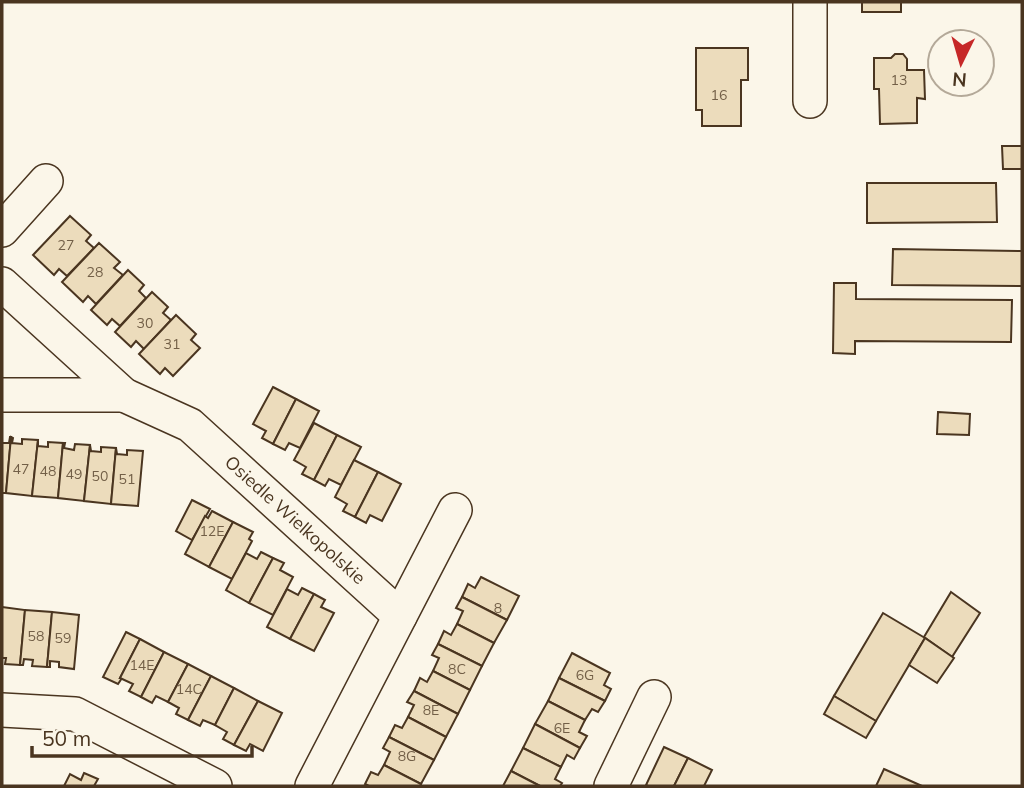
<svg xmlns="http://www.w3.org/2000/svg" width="1024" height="788" font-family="Mulish,sans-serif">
<rect width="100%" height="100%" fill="#fbf6e9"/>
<g fill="#ecdcbc" stroke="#4a3520" stroke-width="2">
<rect x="862" y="2" width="39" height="10"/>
<polygon points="696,48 748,48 748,80 741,80 741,126 702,126 702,110 696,110"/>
<polygon points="895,54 903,54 907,59 907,70 924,70 925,99 917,98 917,123 880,124 879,89 874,89 874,58 891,58"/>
<polygon points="1002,146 1022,146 1022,169 1003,169"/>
<polygon points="867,183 996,183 997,222 867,223"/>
<polygon points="70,216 91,235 86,241 94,248 67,276 59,269 54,275 33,255"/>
<polygon points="99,243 120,262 114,268 123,275 96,304 88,296 83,302 62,282"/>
<polygon points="893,249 1022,251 1022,286 892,285"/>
<polygon points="128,270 144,285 139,291 146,298 120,326 112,319 107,325 91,310"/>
<polygon points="834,283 856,283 856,299 1012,300 1011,342 855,341 855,354 833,353"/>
<polygon points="152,292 168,307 163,313 171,320 144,349 136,341 131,347 115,332"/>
<polygon points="176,315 196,334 191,340 200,348 173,376 165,368 160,374 139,354"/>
<polygon points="273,387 296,399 273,444 262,438 266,431 253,424"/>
<polygon points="296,399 319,411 300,448 289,443 285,450 273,444"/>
<polygon points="938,412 970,414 969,435 937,434"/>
<polygon points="314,423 337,435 314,480 302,474 306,467 294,460"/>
<polygon points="337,435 361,447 341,485 329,479 325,486 314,480"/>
<polygon points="10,437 11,437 6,493 2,493 2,443 9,443"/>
<polygon points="11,437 13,438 12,443 22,444 22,439 38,440 32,496 6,493"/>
<polygon points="38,440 38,446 48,447 48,442 63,443 58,498 32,496"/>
<polygon points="63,443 65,443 64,448 74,450 75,444 90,445 84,501 58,498"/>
<polygon points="90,445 91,451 101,452 101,447 116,448 111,504 84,501"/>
<polygon points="116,448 117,454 127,455 127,450 143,451 138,506 111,504"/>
<polygon points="354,460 378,472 355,517 343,511 347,504 335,497"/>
<polygon points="378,472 401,484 382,521 370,515 366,523 355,517"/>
<polygon points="192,500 210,509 192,540 176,531"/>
<polygon points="212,511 233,522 209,567 185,554 205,516 208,518"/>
<polygon points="233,522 253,532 249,539 252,541 232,579 209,567"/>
<polygon points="261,552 273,558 249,603 226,590 246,553 257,559"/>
<polygon points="273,558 284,563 280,570 293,577 273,615 249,603"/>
<polygon points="481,577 519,596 507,620 462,597 468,584 475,588"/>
<polygon points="302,588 314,594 290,639 267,627 287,589 298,595"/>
<polygon points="951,592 980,613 952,657 924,637"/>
<polygon points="314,594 325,600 321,607 334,613 314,651 290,639"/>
<polygon points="462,597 507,620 494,643 457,624 463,611 456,608"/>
<polygon points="2,607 25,610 20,665 5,664 6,658 2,658"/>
<polygon points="25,610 52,612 47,667 32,666 33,660 24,659 23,665 20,665"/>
<polygon points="52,612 79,615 74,669 59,667 59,662 50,661 50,667 47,667"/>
<polygon points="883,613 925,638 876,721 834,696"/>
<polygon points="457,624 494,643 482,666 438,644 444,631 451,635"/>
<polygon points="126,632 140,639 120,678 122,678 118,684 103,677"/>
<polygon points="925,638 954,658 937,683 909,665"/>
<polygon points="140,639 164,652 141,697 129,691 133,684 120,678"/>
<polygon points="438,644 482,666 470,690 433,671 439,658 432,655"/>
<polygon points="164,652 188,664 168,702 156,696 152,703 141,697"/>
<polygon points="572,653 610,673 604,685 611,689 605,701 559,678"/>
<polygon points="188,664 211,676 188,720 176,714 179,708 168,702"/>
<polygon points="433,671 470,690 458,714 414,691 420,678 427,682"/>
<polygon points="211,676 234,688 215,725 203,720 200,726 188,720"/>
<polygon points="559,678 605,701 598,712 592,709 585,720 548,701"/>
<polygon points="234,688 258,701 234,745 223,739 227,732 215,725"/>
<polygon points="414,691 458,714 446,737 408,717 414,705 407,702"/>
<polygon points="834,696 876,721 866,738 824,714"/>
<polygon points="258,701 282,713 263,751 250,744 246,751 234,745"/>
<polygon points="548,701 585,720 579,732 587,736 580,748 535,724"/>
<polygon points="408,717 446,737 434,760 389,737 395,725 402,728"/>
<polygon points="535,724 580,748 574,759 567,755 561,767 523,748"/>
<polygon points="389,737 434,760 421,784 384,765 390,752 383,748"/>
<polygon points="664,747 688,758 674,786 648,786 646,785"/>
<polygon points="523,748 561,767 555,779 562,783 560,786 540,786 511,771"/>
<polygon points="688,758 712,770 704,786 674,786"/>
<polygon points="384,765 421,784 420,786 369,786 365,784 371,772 378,775"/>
<polygon points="884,769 922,786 876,786"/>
<polygon points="511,771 540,786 503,786"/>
<polygon points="84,773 98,779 94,786 64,786 70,774 81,780"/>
</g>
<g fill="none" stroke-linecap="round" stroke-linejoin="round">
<g stroke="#4a3520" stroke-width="36">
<g id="minor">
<polyline points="810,101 810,2"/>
<polyline points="2,230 46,181"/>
<polyline points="2,284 124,395 190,425 400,616"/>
<polyline points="2,395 124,395"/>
<polyline points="2,710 75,714 215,786"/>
<polyline points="312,786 455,510"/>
<polyline points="611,786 654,697"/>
</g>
</g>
<use href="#minor" stroke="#fbf6e9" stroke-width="33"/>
</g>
<g text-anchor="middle" stroke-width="5" stroke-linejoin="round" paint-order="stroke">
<g font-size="14" fill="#725f47">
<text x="899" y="85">13</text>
<text x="719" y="100">16</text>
<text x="66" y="250">27</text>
<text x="95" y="277">28</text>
<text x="145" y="328">30</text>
<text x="172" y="349">31</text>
<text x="21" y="474">47</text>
<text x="48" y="476">48</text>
<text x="74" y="479">49</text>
<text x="100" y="481">50</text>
<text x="127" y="484">51</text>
<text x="212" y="536">12E</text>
<text x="498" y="613">8</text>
<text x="36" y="641">58</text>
<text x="63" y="643">59</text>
<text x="142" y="670">14E</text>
<text x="457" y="674">8C</text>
<text x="585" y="680">6G</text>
<text x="189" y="694">14C</text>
<text x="431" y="715">8E</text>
<text x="562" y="733">6E</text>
<text x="407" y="761">8G</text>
</g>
<g font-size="18" fill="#4a3520" stroke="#fbf6e9">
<text transform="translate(295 520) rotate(42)" y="6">Osiedle Wielkopolskie</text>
</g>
</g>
<rect width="1024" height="788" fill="none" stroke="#4a3520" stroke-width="7"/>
<g transform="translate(961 63) rotate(185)"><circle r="33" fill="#fbf6e9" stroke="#b4a999" stroke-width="2"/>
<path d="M0-5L12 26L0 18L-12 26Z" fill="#c62828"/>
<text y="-10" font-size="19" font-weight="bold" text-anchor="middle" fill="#4a3520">N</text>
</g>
<path d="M32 746v10h220v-10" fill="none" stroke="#4a3520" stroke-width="3.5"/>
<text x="42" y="746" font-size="21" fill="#4a3520" stroke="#fbf6e9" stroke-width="5" paint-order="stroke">50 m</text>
</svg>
